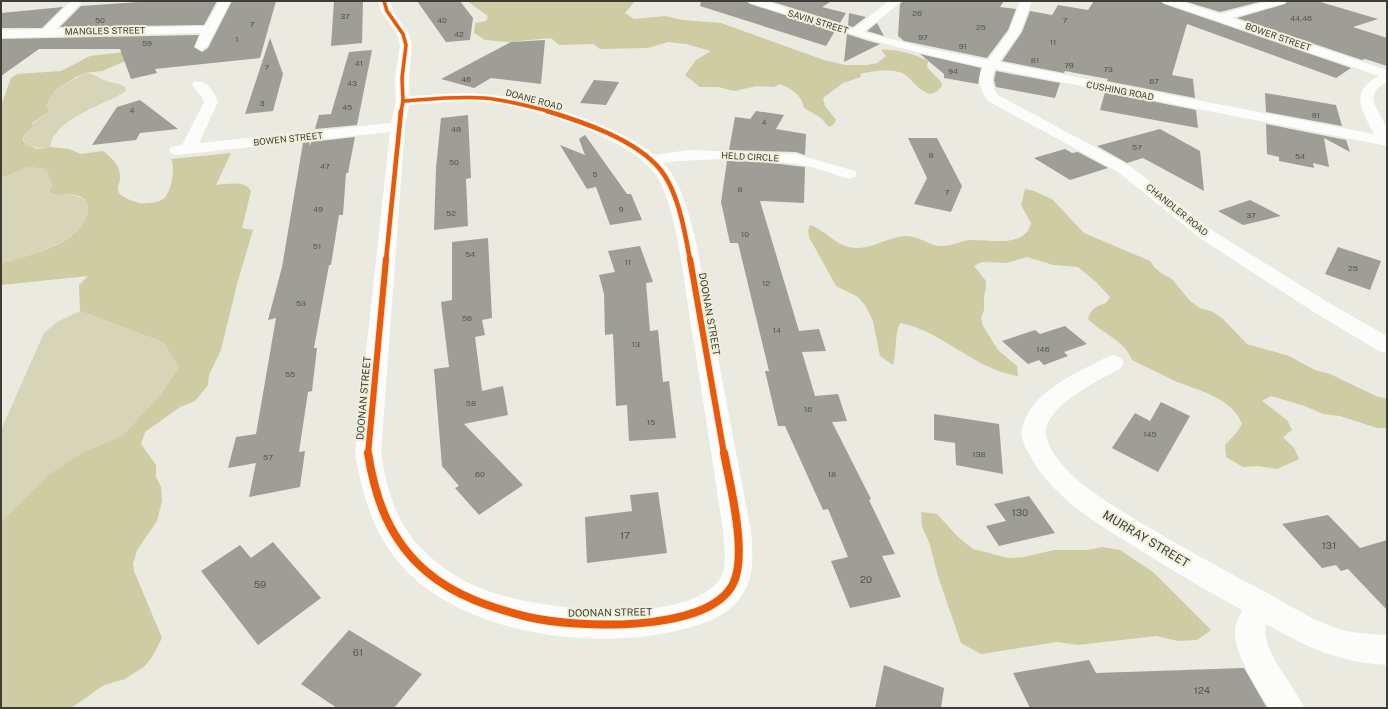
<svg xmlns="http://www.w3.org/2000/svg" width="1388" height="709" font-family="'Public Sans',sans-serif">
<rect width="100%" height="100%" fill="#eaeae0"/>
<g fill="#d6d5b8">
<path d="M 85,73 C 94,73 98,78 106,81 C 112,83 119,83 125,87 L 126,91 C 104,106 55,117 50,147 C 39,148 25,150 23,136 L 32,127 L 32,124 L 50,111 L 46,107 L 54,91 Z"/>
<path d="M 28,167 L 48,169 L 52,185 L 49,191 L 52,193 C 63,195 93,193 88,212 C 81,244 28,255 1,264 L 1,178 Z"/>
<polygon points="80,311 163,342 179,367 161,394 123,435 82,453 1,522 1,430 44,333 57,322"/>
</g>
<g fill="#cecca3">
<path d="M 467,1 L 635,1 L 625,13 L 634,19 L 666,16 L 682,20 L 721,23 L 824,60 L 845,65 L 867,65 L 877,63 L 886,56 L 881,50 C 896,49 914,54 928,61 L 927,67 L 941,82 L 942,86 L 936,92 L 930,94 C 919,90 916,85 908,77 C 898,67 873,71 860,74 L 861,77 L 843,83 L 823,98 L 825,106 L 836,120 L 834,124 L 829,127 L 821,118 L 804,108 C 802,95 791,88 780,84 L 774,87 L 757,86 L 734,91 L 718,87 L 700,87 L 685,75 L 696,60 L 711,51 L 686,44 L 668,42 L 648,48 L 600,49 L 593,44 L 559,45 L 551,38 L 507,42 L 485,40 L 474,33 L 475,23 L 486,21 L 488,16 Z"/>
<path d="M 125,52 L 141,60 L 123,62 L 102,71 L 85,73 L 76,77 L 54,91 L 46,107 L 50,111 L 32,123 L 32,127 L 23,136 L 23,141 L 29,146 L 37,149 L 50,147 L 69,149 L 81,154 L 103,151 C 111,157 120,165 120,176 C 121,180 118,184 118,188 C 116,196 132,201 139,203 C 145,204 157,203 163,199 C 171,194 176,167 171,159 L 231,153 L 216,185 C 226,184 246,180 251,191 L 242,228 L 253,230 L 237,284 L 221,350 L 209,375 L 208,385 L 195,401 L 180,407 L 145,432 L 141,444 L 156,465 L 156,477 L 161,487 L 162,501 L 157,521 L 137,550 L 133,564 L 134,571 L 162,638 L 152,657 L 145,666 L 125,679 L 104,685 L 71,708 L 1,708 L 1,522 L 50,474 L 82,453 L 123,435 L 161,394 L 179,367 L 163,342 L 80,311 L 79,285 L 88,276 L 1,285 L 1,264 C 29,254 76,247 87,215 C 89,210 89,205 85,200 C 75,190 60,198 49,192 L 52,185 L 47,169 L 28,167 L 1,178 L 1,106 L 11,78 L 17,74 L 61,71 L 90,56 Z"/>
<path d="M 1025,189 L 1034,191 L 1052,199 L 1084,233 L 1150,261 L 1154,267 L 1161,273 L 1172,279 L 1190,301 L 1200,308 L 1213,312 L 1223,319 L 1247,344 L 1289,356 L 1315,370 L 1330,374 L 1376,396 L 1387,399 L 1387,428 L 1377,428 L 1340,416 L 1323,414 L 1305,406 L 1271,396 L 1262,401 L 1287,420 L 1292,430 L 1283,437 L 1294,448 L 1299,459 L 1277,469 L 1258,466 L 1243,467 L 1226,457 L 1225,445 L 1237,432 L 1242,424 C 1233,399 1199,390 1177,382 C 1162,375 1147,367 1132,360 C 1124,340 1103,334 1088,319 C 1091,309 1096,306 1106,303 L 1110,297 L 1096,282 L 1078,267 L 1053,265 L 1027,257 L 1007,263 L 982,262 L 974,266 L 986,281 L 986,289 L 984,296 L 984,310 L 981,318 L 983,326 L 998,350 L 1017,366 L 1018,376 C 975,370 943,331 900,323 C 894,336 897,351 893,365 L 880,356 L 873,321 L 865,305 L 858,297 L 836,286 L 809,237 L 808,231 L 810,225 C 825,230 834,244 849,247 C 869,252 886,237 905,236 C 919,235 930,247 943,246 C 952,246 961,241 970,240 C 989,239 1025,249 1031,223 L 1021,205 Z"/>
<polygon points="921,512 937,514 959,538 973,549 1008,558 1024,557 1054,550 1087,550 1103,547 1120,550 1153,572 1211,630 1197,640 1178,641 1156,636 1078,645 1057,642 981,654 961,643 938,576 929,542 922,527"/>
</g>
<g fill="#9e9e97">
<polygon points="153,1 217,1 204,25 60,27 81,6"/>
<polygon points="232,1 276,1 260,58 155,69 157,73 131,79 120,49 39,49 1,76 1,39 199,35 194,47 202,52 208,48"/>
<polygon points="334,1 363,1 362,43 331,46"/>
<polygon points="417,1 460,1 473,18 470,40 446,42"/>
<polygon points="701,1 746,1 750,4 835,31 826,46 700,6"/>
<polygon points="770,1 832,1 822,7 846,13 840,23"/>
<polygon points="903,1 1004,1 1000,7 1016,9 1008,30 987,58 904,41 898,36 900,4"/>
<polygon points="1094,1 1160,1 1164,4 1351,68 1336,78 1187,24 1172,75 1193,79 1195,98 1107,81 1108,79 1065,71 1064,73 1002,61 1022,32 1030,11 1052,15 1058,5 1088,10"/>
<polygon points="1184,1 1263,1 1220,12"/>
<polygon points="1288,1 1317,1 1378,19 1353,27 1387,38 1387,66 1365,59 1362,60 1237,18 1285,4"/>
<polygon points="63,7 42,28 1,28 1,13"/>
<polygon points="849,13 866,17 853,27 848,26"/>
<polygon points="877,23 884,36 867,31"/>
<polygon points="847,34 865,40 880,44 844,62"/>
<polygon points="270,38 283,74 273,111 245,114"/>
<polygon points="545,40 541,84 491,78 474,88 441,79 511,42"/>
<polygon points="372,50 357,125 315,129 319,115 331,114 349,52"/>
<polygon points="920,54 981,68 978,84 944,78 944,74"/>
<polygon points="996,71 1060,83 1055,98 996,87 994,80"/>
<polygon points="594,80 619,82 606,105 580,103"/>
<polygon points="1105,92 1196,110 1198,128 1100,110"/>
<polygon points="1265,93 1336,105 1342,126 1266,112"/>
<polygon points="140,100 178,129 140,133 136,140 92,145 117,107"/>
<polygon points="756,111 784,115 776,129 806,134 805,155 796,152 729,150 735,117 750,119"/>
<polygon points="468,115 471,178 466,179 468,226 434,230 436,168 441,118"/>
<polygon points="1266,124 1346,140 1350,152 1324,138 1329,167 1313,163 1314,168 1279,161 1279,157 1267,154"/>
<polygon points="1160,129 1200,151 1204,191 1143,158 1127,163 1097,146"/>
<polygon points="585,135 627,194 631,194 642,220 610,225 596,187 587,189 560,145 585,155 579,139"/>
<polygon points="355,137 348,173 346,173 343,215 339,215 331,265 329,265 314,348 317,348 312,391 308,392 299,452 305,451 300,487 249,497 256,463 228,468 236,437 256,434 276,318 268,320 282,267 303,143 309,142 310,146 311,142"/>
<polygon points="908,138 937,138 962,186 951,212 914,204 927,178"/>
<polygon points="1065,149 1072,153 1078,152 1108,168 1070,180 1034,158"/>
<polygon points="727,161 763,162 805,167 804,203 760,201 799,331 819,329 826,351 802,352 815,396 838,394 847,421 832,422 871,499 869,500 895,554 882,556 901,597 850,608 831,561 848,557 828,509 823,510 785,426 778,426 765,371 769,371 738,243 730,243 721,202"/>
<polygon points="1250,200 1281,216 1243,225 1218,211"/>
<polygon points="488,238 492,318 482,320 485,335 475,337 482,391 503,386 508,415 464,424 523,485 479,515 455,488 459,486 442,466 434,369 449,367 441,302 452,300 452,242"/>
<polygon points="640,246 653,282 646,283 650,331 658,330 663,382 669,381 676,438 629,441 627,405 616,406 613,334 605,335 604,294 599,275 615,272 608,251"/>
<polygon points="1338,247 1381,261 1370,290 1325,274"/>
<polygon points="1065,326 1087,344 1064,352 1068,356 1044,365 1039,360 1028,364 1002,341 1035,330 1040,334"/>
<polygon points="1161,402 1190,416 1158,472 1112,448 1135,413 1150,421"/>
<polygon points="934,414 999,424 1003,474 956,465 955,443 934,440"/>
<polygon points="658,492 667,553 587,563 585,517 632,511 630,495"/>
<polygon points="1029,496 1055,533 999,546 986,526 1006,521 994,504"/>
<polygon points="1328,515 1360,548 1387,540 1387,610 1348,569 1341,571 1336,565 1322,568 1282,524"/>
<polygon points="273,542 321,598 258,645 201,571 240,545 251,558"/>
<polygon points="349,630 422,674 394,708 337,708 301,684"/>
<polygon points="1089,660 1096,673 1244,668 1267,708 1030,708 1013,673"/>
<polygon points="884,665 944,688 941,708 875,708"/>
</g>
<g fill="none" stroke-linecap="round" stroke-linejoin="round">
<g fill="#fcfcfa" fill-rule="evenodd">
<polygon points="71,1 83,1 56,29 205,26 219,1 231,1 207,47 201,51 195,47 201,33 1,38 1,30 43,29"/>
<path d="M 378,1 L 390,1 L 393,11 L 409,34 L 412,45 L 409,78 L 410,96 C 434,95 459,92 483,94 C 528,97 620,125 654,155 L 689,150 L 796,154 L 855,171 L 857,174 L 855,177 L 849,179 C 831,174 814,166 796,164 C 754,158 705,158 663,163 C 683,184 689,216 696,242 L 751,531 C 753,555 755,578 740,598 C 727,617 701,625 680,630 C 600,650 481,636 417,581 C 378,548 363,502 355,453 L 390,132 L 177,155 L 171,153 L 169,150 L 171,147 L 182,145 L 204,102 L 202,97 L 192,85 L 194,82 C 206,79 215,92 218,102 L 199,143 L 391,123 L 396,101 L 395,78 L 400,45 L 397,34 L 381,11 ZM 448,102 C 464,101 479,101 494,103 C 537,109 624,136 653,171 C 677,201 684,285 691,325 C 702,394 713,462 723,531 C 724,545 728,567 720,579 C 685,628 534,609 485,590 C 462,581 441,568 424,551 C 396,524 387,490 381,453 L 405,127 L 409,105 Z"/>
<path d="M 748,1 L 765,1 L 853,29 L 889,1 L 902,1 L 864,32 L 926,48 L 988,60 L 1009,31 L 1020,1 L 1032,1 L 1021,31 L 999,62 L 1374,134 C 1362,110 1348,92 1379,76 L 1164,3 L 1162,1 L 1179,1 L 1220,14 L 1269,1 L 1287,1 L 1285,3 L 1232,18 L 1387,70 L 1387,82 C 1359,97 1382,111 1387,130 C 1388,134 1387,141 1387,146 L 995,69 C 991,79 992,87 998,95 L 1130,166 L 1213,231 L 1331,304 L 1387,336 L 1387,353 L 1379,351 L 1317,314 L 1201,239 L 1118,172 L 988,101 C 980,89 976,81 983,67 C 903,51 828,28 750,3 Z"/>
<path d="M 1113,355 L 1121,358 L 1124,363 L 1121,368 C 1100,380 1049,404 1046,430 C 1045,448 1063,466 1075,478 C 1098,498 1125,513 1150,528 C 1189,551 1229,573 1269,594 C 1289,605 1309,618 1331,626 C 1348,633 1368,634 1387,635 L 1387,665 C 1338,662 1308,648 1266,624 C 1260,651 1294,684 1304,708 L 1269,708 C 1257,689 1234,654 1235,631 C 1235,624 1239,617 1242,610 C 1207,591 1173,571 1140,550 C 1098,524 1053,499 1029,454 C 1025,447 1020,437 1022,428 C 1031,391 1075,374 1105,358 Z"/>
</g>
<g stroke="#efefdb" stroke-width="5">
<g id="cycleway-far3">
<polyline points="384,1 387,11 403,34 406,45 402,78 403,101"/>
<path d="M 403,101 C 430,99 457,96 484,98 C 507,100 529,106 551,112"/>
<polyline points="401,112 403,101"/>
</g>
</g>
<g stroke="#efefdb" stroke-width="6">
<g id="cycleway-far2">
<path d="M 547,111 C 583,122 634,139 659,168 C 678,190 685,232 690,260"/>
<polyline points="386,260 401,111"/>
</g>
</g>
<g stroke="#efefdb" stroke-width="8">
<g id="cycleway-far1">
<polyline points="690,259 724,454"/>
<polyline points="368,454 386,259"/>
</g>
</g>
<g stroke="#efefdb" stroke-width="10">
<path id="cycleway" d="M 368,453 C 375,499 390,541 427,572 C 455,596 492,608 528,617 C 575,628 707,634 733,584 C 748,555 730,485 724,453"/>
</g>
<use href="#cycleway-far3" stroke="#e8590c" stroke-width="3.5"/>
<use href="#cycleway-far2" stroke="#e8590c" stroke-width="4.5"/>
<use href="#cycleway-far1" stroke="#e8590c" stroke-width="6"/>
<use href="#cycleway" stroke="#e8590c" stroke-width="8"/>
</g>
<g text-anchor="middle" stroke-width="4" stroke-linejoin="round" paint-order="stroke">
<g font-size="8" fill="#55554e">
<text x="917" y="16">26</text>
<text x="345" y="19">37</text>
<text x="1301" y="21">44,46</text>
<text x="100" y="23">50</text>
<text x="442" y="23">40</text>
<text x="1065" y="23">7</text>
<text x="252" y="27">7</text>
<text x="981" y="30">25</text>
<text x="459" y="37">42</text>
<text x="923" y="40">97</text>
<text x="237" y="42">1</text>
<text x="1053" y="45">11</text>
<text x="147" y="46">59</text>
<text x="963" y="49">91</text>
<text x="1035" y="63">81</text>
<text x="359" y="66">41</text>
<text x="1069" y="68">79</text>
<text x="267" y="70">7</text>
<text x="1108" y="72">73</text>
<text x="953" y="74">94</text>
<text x="466" y="82">46</text>
<text x="1154" y="84">67</text>
<text x="352" y="86">43</text>
<text x="262" y="106">3</text>
<text x="347" y="110">45</text>
<text x="132" y="113">4</text>
<text x="1316" y="118">91</text>
<text x="764" y="125">4</text>
<text x="456" y="132">48</text>
<text x="1137" y="150">57</text>
<text x="931" y="158">8</text>
<text x="1300" y="159">54</text>
<text x="454" y="165">50</text>
<text x="325" y="169">47</text>
<text x="595" y="177">5</text>
<text x="740" y="192">8</text>
<text x="947" y="195">7</text>
<text x="318" y="212">49</text>
<text x="621" y="212">9</text>
<text x="451" y="216">52</text>
<text x="1251" y="218">37</text>
<text x="745" y="237">10</text>
<text x="317" y="249">51</text>
<text x="470" y="257">54</text>
<text x="628" y="265">11</text>
<text x="1353" y="271">25</text>
<text x="766" y="286">12</text>
<text x="301" y="306">53</text>
<text x="467" y="321">56</text>
<text x="777" y="333">14</text>
<text x="636" y="347">13</text>
<text x="1043" y="352">146</text>
<text x="290" y="377">55</text>
<text x="471" y="406">58</text>
<text x="808" y="412">16</text>
<text x="651" y="425">15</text>
<text x="1150" y="437">145</text>
<text x="979" y="457">138</text>
<text x="268" y="460">57</text>
<text x="480" y="477">60</text>
<text x="832" y="477">18</text>
</g>
<g font-size="9" fill="#3d3d36" stroke="#efefdb">
<text transform="translate(818 22) rotate(17)" y="3">SAVIN STREET</text>
<text transform="translate(105 31) rotate(-1)" y="3">MANGLES STREET</text>
<text transform="translate(1278 37) rotate(19)" y="3">BOWER STREET</text>
<text transform="translate(1120 91) rotate(11)" y="3">CUSHING ROAD</text>
<text transform="translate(534 100) rotate(15)" y="3">DOANE ROAD</text>
<text transform="translate(288 139) rotate(-6)" y="3">BOWEN STREET</text>
<text transform="translate(750 157) rotate(3)" y="3">HELD CIRCLE</text>
<text transform="translate(1177 210) rotate(39)" y="3">CHANDLER ROAD</text>
</g>
<g font-size="10" fill="#3d3d36" stroke="#efefdb">
<text transform="translate(710 314) rotate(80)" y="4">DOONAN STREET</text>
<text transform="translate(363 398) rotate(-85)" y="4">DOONAN STREET</text>
<text transform="translate(610 612) rotate(-1)" y="4">DOONAN STREET</text>
</g>
<g font-size="10" fill="#55554e">
<text x="1020" y="516">130</text>
<text x="625" y="539">17</text>
<text x="1329" y="549">131</text>
<text x="866" y="583">20</text>
<text x="260" y="588">59</text>
<text x="358" y="656">61</text>
<text x="1202" y="694">124</text>
</g>
<g font-size="12" fill="#3d3d36" stroke="#efefdb">
<text transform="translate(1146 539) rotate(31)" y="4">MURRAY STREET</text>
</g>
</g>
<rect width="1388" height="709" fill="none" stroke="#3d3d36" stroke-width="4"/>
</svg>
